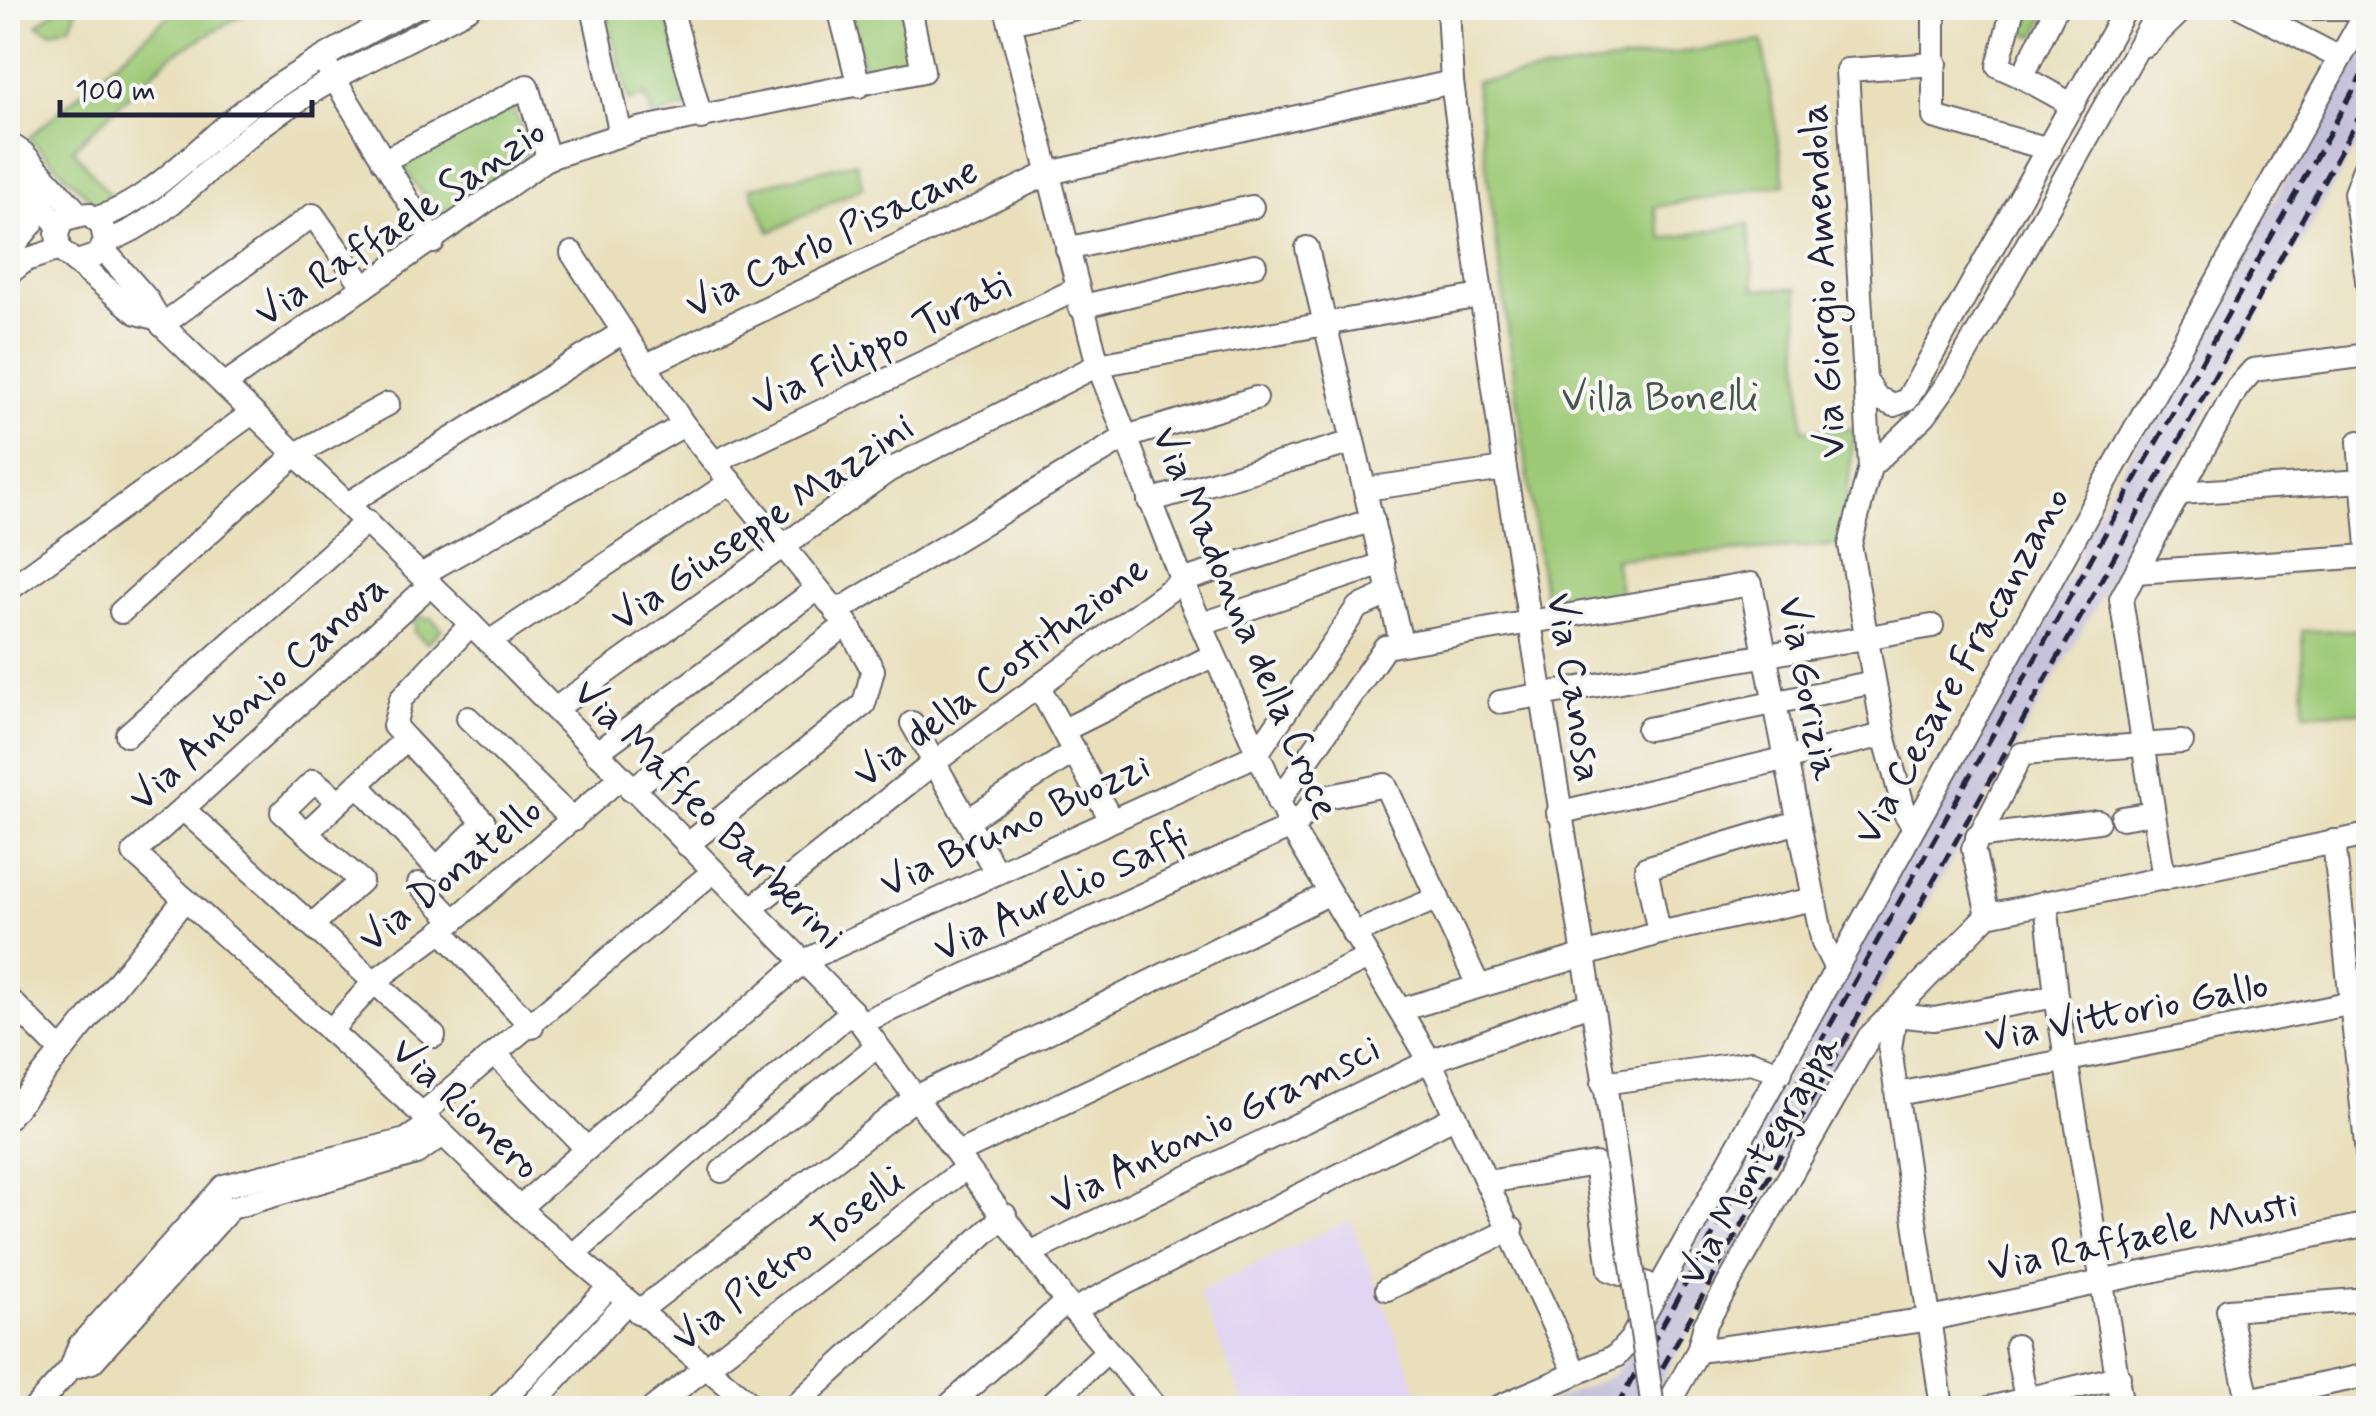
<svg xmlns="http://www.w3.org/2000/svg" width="2376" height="1416" font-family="Mynerve,sans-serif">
<rect width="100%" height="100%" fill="#f6f6f2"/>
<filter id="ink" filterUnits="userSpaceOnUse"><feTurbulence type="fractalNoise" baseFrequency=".01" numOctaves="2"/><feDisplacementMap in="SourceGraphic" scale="20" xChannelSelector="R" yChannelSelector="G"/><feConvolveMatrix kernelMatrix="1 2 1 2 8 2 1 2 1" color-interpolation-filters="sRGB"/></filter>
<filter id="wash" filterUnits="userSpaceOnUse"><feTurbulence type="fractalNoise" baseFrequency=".0048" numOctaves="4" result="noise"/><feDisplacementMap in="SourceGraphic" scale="40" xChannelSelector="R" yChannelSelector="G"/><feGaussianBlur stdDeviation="2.25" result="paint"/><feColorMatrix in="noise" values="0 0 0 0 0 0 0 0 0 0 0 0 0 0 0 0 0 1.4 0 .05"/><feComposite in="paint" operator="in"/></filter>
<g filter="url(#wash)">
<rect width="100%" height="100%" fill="#e9dfbb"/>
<polygon fill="#e2d4f3" points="1350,1219 1425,1408 1246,1408 1199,1292"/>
<polygon fill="#c5c0da" points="2368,34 2368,125 1861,1020 1647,1408 1534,1408 1612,1376 1639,1346 2056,587 2075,570 2083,538"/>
<g fill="#9eca77" stroke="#607659" stroke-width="2.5">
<polygon points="59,8 78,8 70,26 51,32 37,25"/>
<polygon points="177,8 254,8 170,56 73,149 112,198 99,208 29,138"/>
<polygon points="605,8 665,8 691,106 652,117 646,96 629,101"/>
<polygon points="849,8 902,8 916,61 865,74"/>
<polygon points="2024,8 2049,8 2036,36 2018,31"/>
<polygon points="1762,41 1785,184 1654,207 1663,239 1749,224 1754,289 1797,289 1803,430 1855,429 1841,545 1614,559 1621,597 1546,611 1475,82"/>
<polygon points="511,106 533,149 442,220 401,165"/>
<polygon points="856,162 863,187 770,232 750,188"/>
<polygon points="420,615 426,620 431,617 442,629 427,643 413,631 417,626 413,622"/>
<polygon points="2368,630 2368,712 2304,713 2302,631"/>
</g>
</g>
<g filter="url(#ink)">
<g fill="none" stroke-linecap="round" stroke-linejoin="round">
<g stroke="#686468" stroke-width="26">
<g id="minor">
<polyline points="593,8 621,135"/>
<polyline points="671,8 701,118"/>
<polyline points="839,8 859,86"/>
<polyline points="1006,8 1098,365 1182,581 1289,824 1430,1061 1575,1372"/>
<polyline points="1448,8 1452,82 1505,469 1608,1103"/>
<polyline points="1934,8 1934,117 2049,149"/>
<polyline points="2013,8 1998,66 2022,77"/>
<polyline points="2056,8 2022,77 2073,105"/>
<polyline points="2243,8 2340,58"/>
<polyline points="2294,8 2346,8"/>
<polyline points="1010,23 1076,8"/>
<polyline points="2146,45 2184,8"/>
<polyline points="326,65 433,242"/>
<polyline points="8,143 23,153 78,213"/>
<polyline points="8,148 12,167 59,227"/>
<polyline points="2368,158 2355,193 2368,287"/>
<polyline points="383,161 527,86 548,158"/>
<path d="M 96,218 C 152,203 208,136 256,101 C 306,65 359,36 414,8"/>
<path d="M 105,242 C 168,221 215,158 269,120 C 331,76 402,44 469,8"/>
<polyline points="16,243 32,224 32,190"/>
<polyline points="1307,248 1401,642"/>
<polyline points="103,249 147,299 162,325 471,624 852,1011 1066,1302 1157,1408"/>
<polyline points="1067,249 1252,207"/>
<polyline points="572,253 684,425 847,624 873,670 864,704 687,845"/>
<polyline points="77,262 98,255 105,242 102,226 88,214 62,221 57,234 59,249 137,313 155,318"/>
<polyline points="8,274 26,260 59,249"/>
<polyline points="1080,307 1255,265"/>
<polyline points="162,325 313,215 364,287"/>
<polyline points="645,366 1049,173 1452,82"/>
<polyline points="1865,379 1877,398 1894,405 1907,400 2126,8"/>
<polyline points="224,385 548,158 639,129 923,71 910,8"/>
<polyline points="2359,442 2368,546"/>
<polyline points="715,462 1077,289"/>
<polyline points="1870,467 1925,415 1955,373 2160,8"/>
<polyline points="1365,489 1505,469"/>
<polyline points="2180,493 2363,481"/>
<polyline points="1149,501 1353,442"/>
<polyline points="349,503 623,332"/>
<polyline points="2136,572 2368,556"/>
<polyline points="421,575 684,425"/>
<polyline points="431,584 134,853 422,1114 535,1223 755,1408"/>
<polyline points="8,590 252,413"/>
<polyline points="121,612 296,454 388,404"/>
<polyline points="836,612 1126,437 1256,398"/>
<polyline points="1202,624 1383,564"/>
<polyline points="489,642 731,482"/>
<polyline points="1039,687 1110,818"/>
<polyline points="1500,702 1932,626"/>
<polyline points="555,709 888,471 1098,365 1480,296"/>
<polyline points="468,718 573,820"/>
<polyline points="912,723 996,872"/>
<polyline points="1648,729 1874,682"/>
<polyline points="1064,730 1214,655"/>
<polyline points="127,735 367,521"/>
<polyline points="596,753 817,589"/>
<polyline points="1256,755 1357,608 1390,593"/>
<polyline points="358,785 437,868 484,822 406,739"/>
<polyline points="631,790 847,624"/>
<polyline points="1278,802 1385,647 1751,584 1823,943 1835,967"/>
<polyline points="183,809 434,1036"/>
<polyline points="1558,813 1884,735"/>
<polyline points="2122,818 2153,813"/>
<polyline points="968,820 1075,751"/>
<polyline points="1289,824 1299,821 1316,799 1385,785 1478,985"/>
<polyline points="1914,827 1905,813 1884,735 1850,545 1870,467 1847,70 1936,64"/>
<polyline points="306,833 282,812 314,781 339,801"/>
<polyline points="1977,837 2098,821"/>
<polyline points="2334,841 2368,1163"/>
<polyline points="2164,879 2121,599 2237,388 2253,370 2368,355"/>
<polyline points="419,884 454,920"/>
<polyline points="2046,902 2056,996 2122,1408"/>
<polyline points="753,907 936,761 1182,581 1373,520"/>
<polyline points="1988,915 1973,849 2022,754 2182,742"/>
<polyline points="312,925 361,881 306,833 406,739 394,726 401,699 471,624"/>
<polyline points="442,931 532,1027"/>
<polyline points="1659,933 1646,868 1798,822"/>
<polyline points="1353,934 1438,898"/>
<polyline points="8,998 60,1050"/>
<polyline points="1400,1010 1659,933 1814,899"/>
<polyline points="1895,1015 1890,1049 1942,1408"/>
<polyline points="1895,1015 1934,1019 2056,996"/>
<polyline points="861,1023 1291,827"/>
<polyline points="330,1031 376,980 442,931 620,778"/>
<polyline points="496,1055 587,1149"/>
<polyline points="1603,1083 1751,1062 1781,1072"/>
<polyline points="1898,1094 2368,1000"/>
<polyline points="422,1114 714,871"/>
<polyline points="8,1118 185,899"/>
<polyline points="958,1153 1368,958"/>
<polyline points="722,1171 877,1046"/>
<polyline points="1488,1182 1595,1164 1610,1270 1648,1284"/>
<polyline points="520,1207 804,961 1256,755"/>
<polyline points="1030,1253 1430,1061 1590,1004"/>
<polyline points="573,1255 852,1011"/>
<polyline points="1387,1289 1512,1229"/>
<polyline points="1073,1310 1456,1116"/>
<polyline points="638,1312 918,1096 1328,894"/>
<polyline points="2016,1346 2026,1399"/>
<polyline points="1698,1351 1931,1319 2368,1224"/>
<polyline points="71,1368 92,1362 231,1208 416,1153 443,1135"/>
<polyline points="2248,1400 2368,1375"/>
<polyline points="35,1408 71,1368 79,1346 224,1186 406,1140 431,1123"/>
<polyline points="496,1408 608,1288"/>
<polyline points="529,1408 626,1303"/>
<polyline points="653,1408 966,1168"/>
<polyline points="792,1408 1005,1215"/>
<polyline points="946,1408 1066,1302"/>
<polyline points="1047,1408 1107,1351"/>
<polyline points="1496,1408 1616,1356 1631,1339 2368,8"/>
<polyline points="1666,1408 1698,1351 1705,1325 1869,1037 1988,915 2368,835"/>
<polyline points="1989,1408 2119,1377"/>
<polyline points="2250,1408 2228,1310 2368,1299"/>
</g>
</g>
<use href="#minor" stroke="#fff" stroke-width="22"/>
<g stroke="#22223b" stroke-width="5" stroke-dasharray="15 8" stroke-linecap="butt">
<polyline points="1616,1408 2368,64"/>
<polyline points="1640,1408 2368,101"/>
</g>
<g stroke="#686468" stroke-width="26" stroke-linecap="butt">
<polyline id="minor-bridge" points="1608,1103 1653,1408"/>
</g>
<use href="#minor-bridge" stroke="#fff" stroke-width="22"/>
</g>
</g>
<g text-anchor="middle" stroke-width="8" stroke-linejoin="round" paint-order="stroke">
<g font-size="40" fill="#22223b" stroke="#f6f6f2">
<text transform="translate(399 221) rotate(-34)" y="14">Via Raffaele Sanzio</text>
<text transform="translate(831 236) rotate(-26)" y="14">Via Carlo Pisacane</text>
<text transform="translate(1821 281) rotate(-93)" y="14">Via Giorgio Amendola</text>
<text transform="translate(880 342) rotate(-26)" y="14">Via Filippo Turati</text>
<text transform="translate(761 521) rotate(-34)" y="14">Via Giuseppe Mazzini</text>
<text transform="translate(1247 622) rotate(67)" y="14">Via Madonna della Croce</text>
<text transform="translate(1960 665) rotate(-61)" y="14">Via Cesare Fracanzano</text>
<text transform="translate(1000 670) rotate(-37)" y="14">Via della Costituzione</text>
<text transform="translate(1576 687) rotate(81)" y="14">Via Canosa</text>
<text transform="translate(1810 688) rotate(79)" y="14">Via Gorizia</text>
<text transform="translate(257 691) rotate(-42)" y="14">Via Antonio Canova</text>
<text transform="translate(710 813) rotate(45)" y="14">Via Maffeo Barberini</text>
<text transform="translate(1014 823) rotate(-25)" y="14">Via Bruno Buozzi</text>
<text transform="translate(449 873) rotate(-39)" y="14">Via Donatello</text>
<text transform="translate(1060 891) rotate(-25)" y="14">Via Aurelio Saffi</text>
<text transform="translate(2126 1010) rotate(-11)" y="14">Via Vittorio Gallo</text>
<text transform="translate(467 1107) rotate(43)" y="14">Via Rionero</text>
<text transform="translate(1214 1123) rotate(-26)" y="14">Via Antonio Gramsci</text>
<text transform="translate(1757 1159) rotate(-60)" y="14">Via Montegrappa</text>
<text transform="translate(2142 1234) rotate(-12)" y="14">Via Raffaele Musti</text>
<text transform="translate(787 1258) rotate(-37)" y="14">Via Pietro Toselli</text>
</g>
<g font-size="40" fill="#47544d" stroke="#f6f6f2">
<text x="1660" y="410">Villa Bonelli</text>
</g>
</g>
<rect width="2376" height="1416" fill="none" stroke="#f6f6f2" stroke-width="40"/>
<path d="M60 100v15h252v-15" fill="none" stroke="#22223b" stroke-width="5"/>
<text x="75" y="100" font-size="30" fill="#22223b" stroke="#f6f6f2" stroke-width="8" paint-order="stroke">100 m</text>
</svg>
